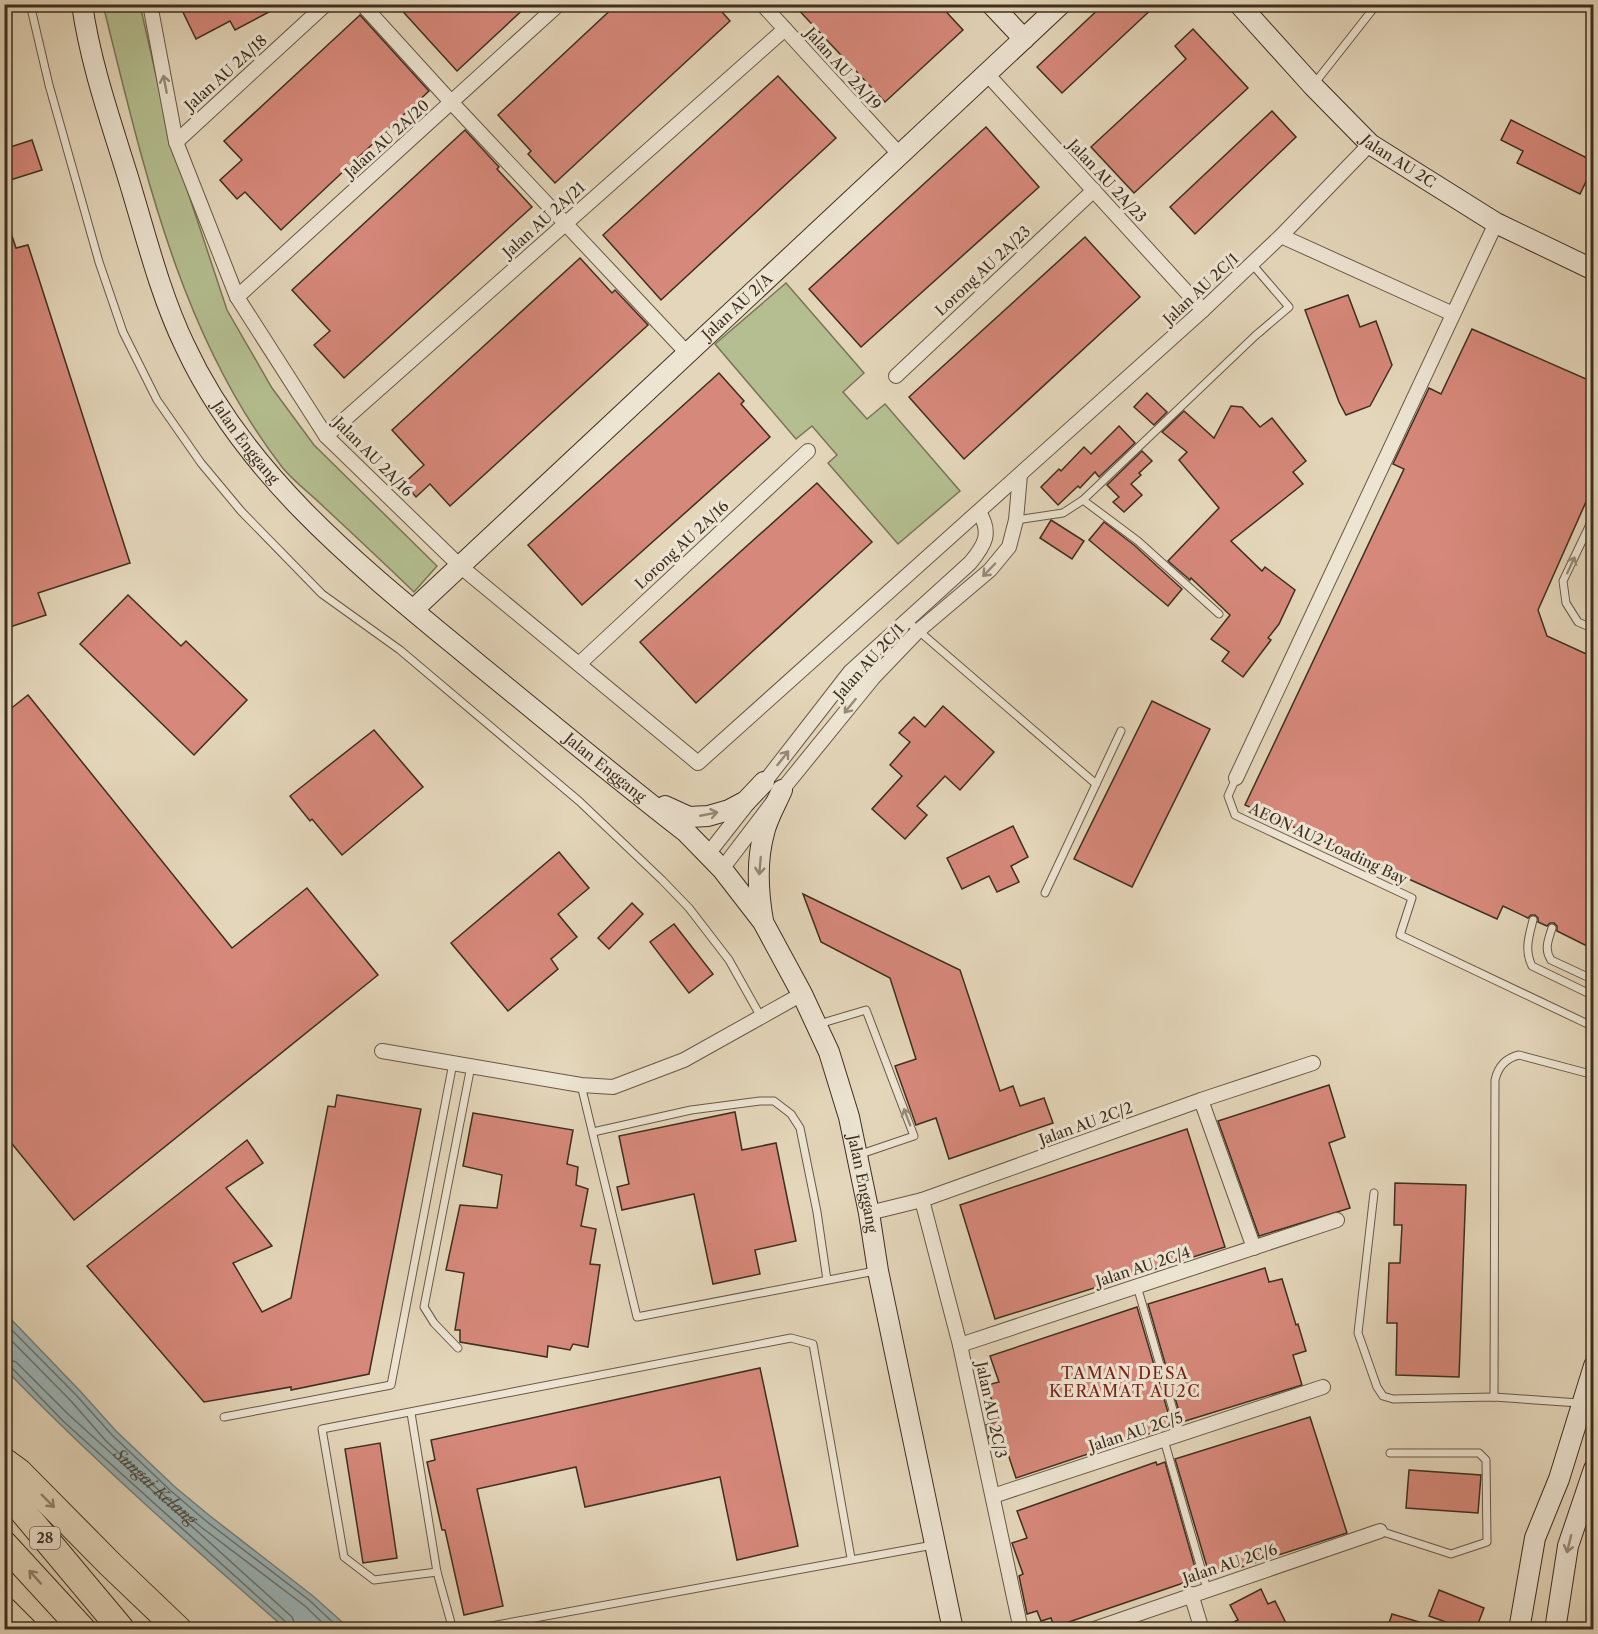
<svg xmlns="http://www.w3.org/2000/svg" width="1598" height="1634" font-family="'Libre Caslon Text',serif">
<rect width="100%" height="100%" fill="#e4d6ba"/>
<filter id="stains"><feTurbulence type="fractalNoise" baseFrequency=".00333" numOctaves="4"/><feColorMatrix values="0 0 0 0 .2 0 0 0 0 .09 0 0 0 0 .02 0 0 0 .5 -.17"/></filter>
<radialGradient id="worn" r=".72"><stop offset=".6" stop-color="#630" stop-opacity="0"/><stop offset="1" stop-color="#630" stop-opacity=".3"/></radialGradient>
<g fill="#b4be90" stroke="#797658" stroke-width="1.5">
<path d="M 103,5 L 140,5 L 171,141 L 227,310 L 272,388 L 314,445 L 437,566 L 414,592 C 385,564 355,536 325,508 C 311,494 294,482 282,467 C 179,334 143,164 103,5 Z"/>
<polygon points="786,283 864,373 843,392 867,419 885,404 960,491 898,544 828,463 837,455 812,426 796,439 715,344"/>
</g>
<path fill="#9ab6bb" stroke="#75807d" stroke-width="1.5" d="M 5,1313 L 81,1392 L 116,1431 L 175,1487 L 210,1516 L 313,1596 L 350,1629 L 286,1629 C 190,1545 94,1461 5,1369 Z"/>
<g fill="none" stroke-linecap="round" stroke-linejoin="round">
<g stroke="#6c726d" stroke-width="1.5">
<polyline points="4,1322 77,1396 112,1435 171,1491 206,1521 309,1600 341,1630"/>
<path id="s1" d="M 4,1333 L 71,1401 L 106,1441 L 166,1497 L 201,1527 L 305,1606 L 330,1630"/>
<polyline points="4,1358 16,1362 69,1415 292,1617 297,1630"/>
<polyline points="4,1366 11,1367 63,1421 287,1623 289,1630"/>
</g>
</g>
<g fill="#d6887a" stroke="#3e2f1f" stroke-width="1.5">
<polygon points="179,4 284,4 235,30 230,21 196,39"/>
<polygon points="396,4 529,4 457,71"/>
<polygon points="617,4 715,4 730,21 555,183 528,154 531,151 498,115"/>
<polygon points="793,4 939,4 963,30 885,102"/>
<polygon points="1104,4 1157,4 1062,93 1037,67"/>
<polygon points="360,15 429,91 281,230 245,192 237,199 220,180 242,160 224,141"/>
<polygon points="1193,29 1248,88 1134,193 1091,147 1186,59 1175,46"/>
<polygon points="778,76 836,138 661,300 603,235"/>
<polygon points="1272,111 1296,137 1195,234 1170,207"/>
<polygon points="1511,120 1593,161 1593,167 1580,194 1517,163 1523,151 1501,140"/>
<polygon points="986,127 1039,187 861,347 809,289"/>
<polygon points="465,130 499,167 497,169 532,207 344,378 314,345 330,331 292,290"/>
<polygon points="32,140 42,170 4,182 4,149"/>
<polygon points="7,221 16,248 28,245 130,563 38,593 46,615 4,629 4,222"/>
<polygon points="1085,237 1140,297 964,459 909,397"/>
<polygon points="580,258 612,293 615,290 648,325 450,506 430,484 416,497 404,483 424,465 392,430"/>
<polygon points="1348,295 1360,327 1376,321 1392,365 1370,406 1346,415 1339,402 1305,310"/>
<polygon points="1472,329 1593,382 1593,486 1538,610 1547,636 1593,657 1593,949 1557,931 1557,926 1554,923 1550,923 1547,926 1538,922 1538,918 1535,915 1531,915 1528,918 1503,906 1497,919 1245,805 1404,469 1393,464 1429,388 1441,394"/>
<polygon points="719,373 744,401 741,404 770,437 582,605 528,545"/>
<polygon points="1147,393 1167,412 1154,425 1134,407"/>
<polygon points="1231,406 1242,407 1260,427 1272,418 1306,461 1293,472 1303,484 1231,541 1262,571 1265,567 1295,590 1279,624 1268,638 1271,640 1243,677 1222,661 1229,652 1211,639 1230,615 1191,578 1190,580 1168,561 1219,508 1179,460 1187,452 1162,432 1184,411 1214,438"/>
<polygon points="1119,426 1135,443 1099,477 1095,472 1080,488 1078,486 1058,505 1041,487 1059,469 1061,471 1084,447 1091,454"/>
<polygon points="1142,451 1152,461 1139,473 1141,475 1131,484 1142,495 1124,512 1113,502 1119,497 1107,485"/>
<polygon points="817,483 872,542 696,703 640,642"/>
<polygon points="1051,520 1084,541 1072,559 1040,538"/>
<polygon points="1104,522 1134,545 1182,589 1168,606 1089,540"/>
<polygon points="128,595 181,646 186,641 247,700 194,755 80,644"/>
<polygon points="28,695 232,948 307,888 378,975 74,1220 4,1134 4,714"/>
<polygon points="1152,701 1210,729 1132,887 1074,859"/>
<polygon points="943,706 994,752 960,790 945,776 917,806 927,815 905,839 872,809 902,776 890,765 910,742 899,733 914,717 925,727"/>
<polygon points="374,730 423,787 342,855 312,819 310,821 290,796"/>
<polygon points="1013,826 1028,857 1011,866 1019,882 997,892 989,876 962,889 947,858"/>
<polygon points="559,852 589,888 558,914 577,937 551,959 558,969 508,1011 451,943"/>
<polygon points="803,894 960,970 1000,1091 1013,1086 1020,1106 1044,1098 1053,1123 949,1159 936,1118 916,1125 895,1066 916,1059 890,978 821,942"/>
<polygon points="632,903 643,914 609,949 598,938"/>
<polygon points="674,924 713,974 689,993 650,942"/>
<polygon points="1329,1085 1345,1137 1329,1143 1350,1208 1259,1236 1218,1121"/>
<polygon points="337,1095 421,1109 369,1374 291,1390 291,1387 204,1402 87,1266 247,1140 263,1163 226,1188 272,1246 233,1263 262,1312 291,1298 328,1106 335,1107"/>
<polygon points="735,1112 742,1150 776,1143 796,1241 755,1250 760,1274 713,1284 694,1194 622,1210 617,1187 629,1184 619,1136"/>
<polygon points="473,1113 573,1130 567,1164 578,1167 576,1185 588,1189 581,1226 596,1229 590,1264 600,1265 588,1347 573,1344 570,1350 548,1346 547,1357 460,1342 460,1330 455,1330 464,1273 446,1270 460,1205 497,1208 502,1175 463,1166"/>
<polygon points="1187,1129 1225,1247 995,1319 960,1205"/>
<polygon points="1395,1183 1466,1185 1459,1377 1396,1375 1397,1323 1387,1323 1389,1263 1400,1263 1402,1225 1394,1225"/>
<polygon points="1265,1268 1269,1282 1282,1279 1296,1325 1298,1324 1306,1351 1293,1355 1302,1385 1182,1422 1148,1304"/>
<polygon points="1137,1307 1172,1426 1016,1478 1001,1433 989,1438 986,1425 998,1421 987,1385 999,1382 990,1356"/>
<polygon points="760,1368 798,1546 737,1560 720,1477 585,1507 576,1467 477,1489 503,1606 464,1615 445,1530 442,1530 427,1462 435,1460 431,1440"/>
<polygon points="1310,1417 1347,1533 1210,1577 1175,1459"/>
<polygon points="380,1443 397,1558 363,1563 345,1449"/>
<polygon points="1156,1462 1157,1465 1165,1462 1198,1578 1054,1627 1051,1618 1041,1621 1037,1611 1027,1614 1019,1576 1023,1574 1012,1543 1027,1538 1017,1511"/>
<polygon points="1409,1470 1481,1475 1478,1513 1406,1508"/>
<polygon points="1261,1589 1268,1604 1275,1601 1289,1629 1219,1629 1238,1620 1230,1605"/>
<polygon points="1439,1590 1484,1608 1476,1629 1465,1629 1429,1616"/>
<polygon points="1392,1614 1433,1626 1433,1629 1387,1629"/>
</g>
<g fill="none" stroke-linecap="round" stroke-linejoin="round">
<g stroke="#685946" stroke-width="9">
<g id="lane">
<polyline points="30,4 49,85 99,262 123,332 157,400 201,463 241,511 322,594 400,650 579,801 662,880 689,908 729,960 761,1017"/>
<polyline points="1314,84 1377,4"/>
<polyline points="1083,500 1138,541 1219,614"/>
<polyline points="1594,516 1563,581 1566,603 1578,622 1594,629"/>
<polyline points="1016,520 1063,513 1083,500 1255,336 1289,307 1252,264"/>
<polyline points="906,620 1096,784"/>
<polyline points="1236,778 1228,796 1235,815 1412,898 1400,935 1594,1027"/>
<polyline points="1045,893 1121,731"/>
<path d="M 1533,920 C 1529,936 1524,950 1532,966 L 1594,996"/>
<path d="M 1552,928 C 1548,941 1544,949 1551,960 L 1594,980"/>
<polyline points="819,1024 866,1010 914,1136 858,1155"/>
<polyline points="581,1085 637,1317 875,1271"/>
<polyline points="593,1132 691,1110 760,1101 774,1101 791,1114 800,1128 817,1212 827,1280"/>
<polyline points="1374,1193 1358,1333 1377,1387 1383,1396 1393,1399 1494,1397 1579,1403"/>
<polyline points="1137,1286 1180,1434"/>
<polyline points="458,1348 434,1323 424,1307 471,1066"/>
<path d="M 1494,1397 L 1495,1080 C 1498,1067 1506,1058 1519,1055 L 1594,1075"/>
<polyline points="411,1413 437,1572 453,1630"/>
<polyline points="224,1417 391,1385 453,1063"/>
<polyline points="1164,1440 1207,1589"/>
<polyline points="1380,1531 1451,1554 1487,1542 1486,1460 1479,1453 1390,1453"/>
<polyline points="437,1572 374,1580 344,1557 322,1429 791,1338 813,1344 851,1558"/>
<polyline points="469,1630 933,1545"/>
</g>
</g>
<g stroke="#685946" stroke-width="16">
<g id="street">
<polyline points="150,4 176,142 237,297 326,436 460,566 698,763 1203,310 1281,236 1370,144"/>
<polyline points="362,4 452,103 687,353"/>
<polyline points="762,4 900,155"/>
<polyline points="987,74 1203,310"/>
<polyline points="176,142 326,4"/>
<polyline points="1281,236 1453,314"/>
<polyline points="237,297 559,4"/>
<polyline points="896,376 1094,190"/>
<polyline points="326,436 785,29"/>
<polyline points="579,664 808,451"/>
<polyline points="1236,778 1496,223"/>
<path d="M 760,788 L 850,672 L 970,563 C 985,545 992,533 979,512"/>
<polyline points="708,854 748,803"/>
<polyline points="722,869 782,790 873,678 918,631 990,570 1009,547 1016,520 1020,475"/>
<polyline points="382,1051 581,1085 613,1087 684,1060 802,994"/>
<polyline points="1201,1100 1254,1248"/>
<polyline points="922,1200 960,1345 1021,1630"/>
<polyline points="869,1213 922,1200 1201,1100 1313,1063"/>
<polyline points="960,1345 1337,1220"/>
<polyline points="993,1496 1323,1387"/>
<polyline points="1191,1594 1202,1630"/>
<polyline points="1091,1630 1380,1531"/>
</g>
</g>
<g stroke="#3e2f1f" stroke-width="22">
<g id="secondary">
<path id="s2" d="M 82,4 C 90,62 110,119 127,174 C 145,232 159,292 185,346 C 247,480 368,573 479,665 C 548,721 616,778 686,832 L 722,869 L 763,922 L 802,994 L 829,1052 L 849,1117 L 869,1213 L 878,1271 L 953,1630"/>
<polyline points="991,4 1024,39"/>
<path id="s3" d="M 1239,4 L 1313,86 L 1370,144 L 1496,223 L 1594,270"/>
<path id="s4" d="M 413,610 L 1061,4"/>
<polyline points="665,806 689,817 708,816 729,810 746,801 764,782"/>
<path d="M 763,921 C 758,892 756,862 764,833 C 767,819 776,804 782,790"/>
<polyline points="1519,1630 1535,1538 1559,1479 1594,1366"/>
<polyline points="1555,1630 1568,1546 1594,1469"/>
</g>
</g>
<g stroke="#3e2f1f" stroke-width="28">
<g id="highway">
<polyline points="4,1461 19,1472 110,1564 179,1630"/>
<polyline points="4,1489 122,1630"/>
<polyline points="4,1544 83,1630"/>
<polyline points="4,1610 24,1630"/>
</g>
</g>
<use href="#lane" stroke="#ede4d2" stroke-width="7"/>
<use href="#street" stroke="#ede4d2" stroke-width="14"/>
<use href="#secondary" stroke="#ede4d2" stroke-width="20"/>
<use href="#highway" stroke="#e4d6ba" stroke-width="26"/>
</g>
<defs><path id="oneway-shaft" d="M-6 0H5M1.5-3L5.5 0L1.5 3" fill="none" stroke-width="1.6" stroke-linecap="round" stroke-linejoin="round" transform="scale(1.5)"/></defs>
<g stroke="#968a78">
<use href="#oneway-shaft" transform="translate(165 84) rotate(-101)"/>
<use href="#oneway-shaft" transform="translate(1571 565) rotate(-65)"/>
<use href="#oneway-shaft" transform="translate(989 570) rotate(134)"/>
<use href="#oneway-shaft" transform="translate(850 706) rotate(129)"/>
<use href="#oneway-shaft" transform="translate(783 758) rotate(-52)"/>
<use href="#oneway-shaft" transform="translate(709 814) rotate(-11)"/>
<use href="#oneway-shaft" transform="translate(760 866) rotate(95)"/>
<use href="#oneway-shaft" transform="translate(907 1117) rotate(-111)"/>
<use href="#oneway-shaft" transform="translate(1569 1544) rotate(104)"/>
</g>
<g stroke="#91826c">
<use href="#oneway-shaft" transform="translate(48 1501) rotate(45)"/>
<use href="#oneway-shaft" transform="translate(35 1577) rotate(-132)"/>
</g>
<g text-anchor="middle" stroke-width="6" stroke-linejoin="round" paint-order="stroke">
<rect fill="#ede4d2" stroke="#726555" stroke-width="1.5" x="30" y="1527" width="30" height="22" rx="4.5"/>
<g font-size="14" font-weight="bold" fill="#3e2f1f">
<text x="45" y="1543">28</text>
</g>
<g font-size="15" fill="#3e2f1f" stroke="#ede4d2">
<text transform="translate(843 69) rotate(48)" y="5">Jalan AU 2A/19</text>
<text transform="translate(226 73) rotate(-42)" y="5">Jalan AU 2A/18</text>
<text transform="translate(387 139) rotate(-42)" y="5">Jalan AU 2A/20</text>
<text dy="5" stroke="none"><textPath href="#s3" startOffset="225">Jalan AU 2C</textPath></text>
<text transform="translate(1107 181) rotate(47)" y="5">Jalan AU 2A/23</text>
<text transform="translate(544 220) rotate(-42)" y="5">Jalan AU 2A/21</text>
<text transform="translate(983 271) rotate(-43)" y="5">Lorong AU 2A/23</text>
<text transform="translate(1201 289) rotate(-43)" y="5">Jalan AU 2C/1</text>
<text dy="5" stroke="none"><textPath href="#s4" startOffset="444">Jalan AU 2/A</textPath></text>
<text dy="5" stroke="none"><textPath href="#s2" startOffset="472">Jalan Enggang</textPath></text>
<text transform="translate(373 457) rotate(45)" y="5">Jalan AU 2A/16</text>
<text transform="translate(682 545) rotate(-43)" y="5">Lorong AU 2A/16</text>
<text transform="translate(869 662) rotate(-48)" y="5">Jalan AU 2C/1</text>
<text dy="5" stroke="none"><textPath href="#s2" startOffset="958">Jalan Enggang</textPath></text>
<text transform="translate(1328 844) rotate(25)" y="5">AEON AU2 Loading Bay</text>
<text transform="translate(1086 1124) rotate(-20)" y="5">Jalan AU 2C/2</text>
<text dy="5" stroke="none"><textPath href="#s2" startOffset="1462">Jalan Enggang</textPath></text>
<text transform="translate(1143 1267) rotate(-18)" y="5">Jalan AU 2C/4</text>
<text transform="translate(991 1410) rotate(78)" y="5">Jalan AU 2C/3</text>
<text transform="translate(1136 1432) rotate(-18)" y="5">Jalan AU 2C/5</text>
<text transform="translate(1230 1564) rotate(-18)" y="5">Jalan AU 2C/6</text>
</g>
<g font-size="16" letter-spacing="1.5" fill="#7a1f14" stroke="#ede4d2">
<text x="1125" y="1379">TAMAN DESA<tspan x="1125" dy="18">KERAMAT AU2C</tspan></text>
</g>
<g font-size="16" font-style="italic" fill="#504a3e" stroke="#ede4d2">
<text dy="6" stroke="none"><textPath href="#s1" startOffset="216">Sungai Kelang</textPath></text>
</g>
</g>
<rect width="1598" height="1634" fill="none" stroke="#e4d6ba" stroke-width="24"/>
<rect x="6" y="6" width="1586" height="1622" fill="none" stroke="#3e2f1f" stroke-width="3"/>
<rect x="12" y="12" width="1574" height="1610" fill="none" stroke="#3e2f1f" stroke-width="1.5"/>
<rect width="100%" height="100%" filter="url(#stains)"/>
<rect width="100%" height="100%" fill="url(#worn)"/>
</svg>
